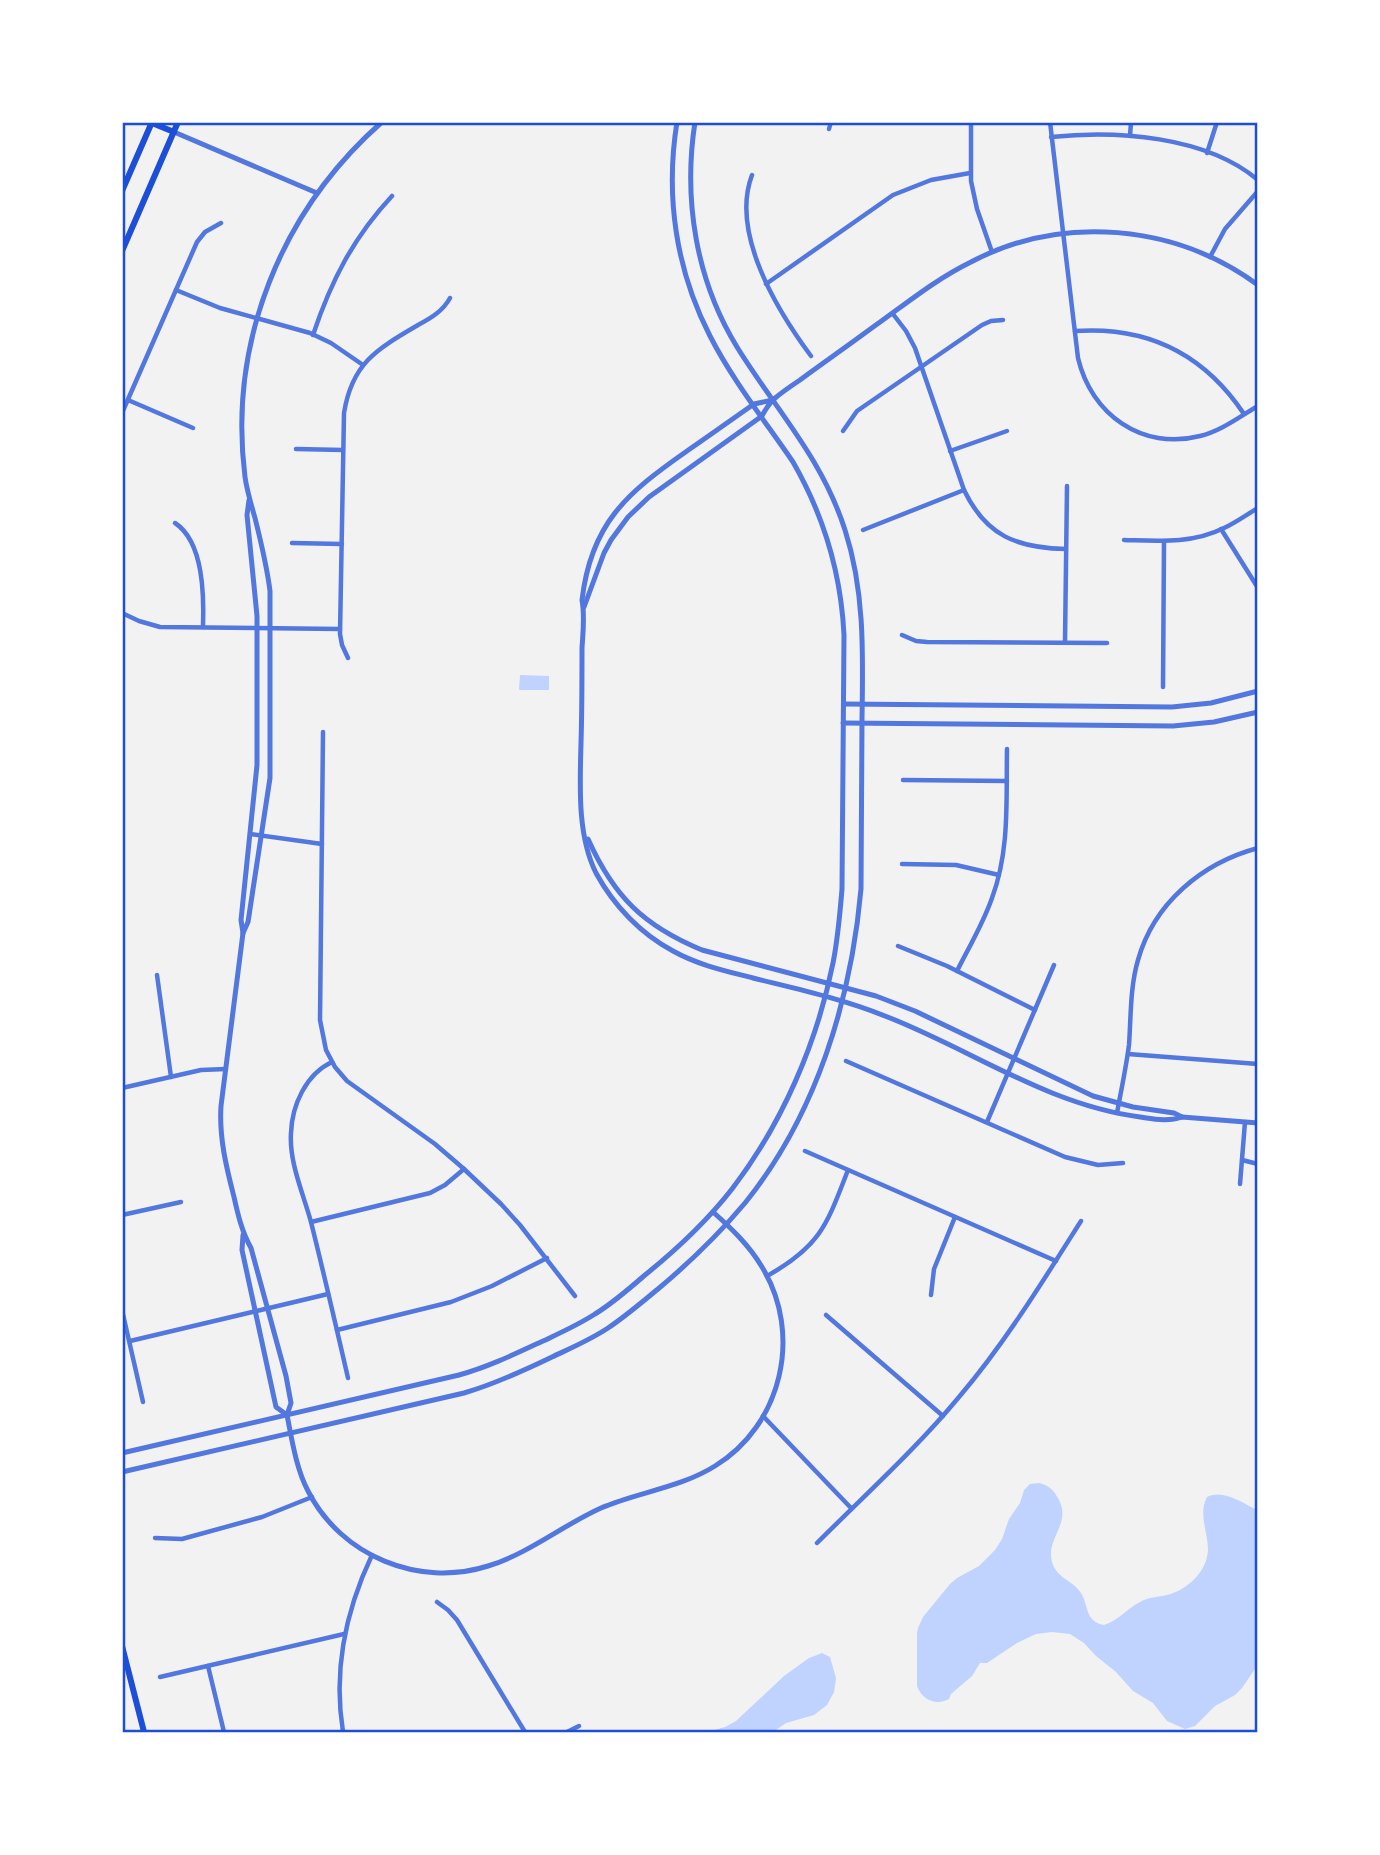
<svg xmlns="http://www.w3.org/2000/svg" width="1380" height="1855" font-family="Roboto,sans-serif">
<rect width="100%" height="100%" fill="#f2f2f2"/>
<g fill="#bfd3fe">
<polygon points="520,675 549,676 549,690 519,690"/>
<path d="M 1039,1483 C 1047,1485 1052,1488 1056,1495 C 1075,1522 1045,1537 1052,1562 C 1057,1579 1073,1580 1081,1593 C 1089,1606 1085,1622 1104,1625 C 1118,1621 1128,1608 1140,1602 C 1149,1597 1158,1597 1167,1595 C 1187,1590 1207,1572 1208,1550 C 1208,1532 1198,1514 1207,1497 C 1224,1489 1242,1503 1257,1510 L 1257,1666 L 1242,1688 L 1235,1695 L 1215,1706 L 1195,1726 L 1185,1729 L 1167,1721 L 1153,1703 L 1133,1691 L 1116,1672 L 1096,1656 L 1084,1643 L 1070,1634 L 1052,1632 L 1036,1634 L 1017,1643 L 987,1663 L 980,1663 L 972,1676 L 951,1694 L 949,1699 C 936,1706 922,1700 917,1686 L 917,1634 L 918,1628 L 923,1617 L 950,1584 L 957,1578 L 979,1566 L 995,1550 L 1002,1539 L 1009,1519 L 1020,1503 L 1024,1490 L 1030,1484 Z"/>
<polygon points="822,1653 830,1657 836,1678 834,1692 827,1705 814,1715 786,1723 773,1732 707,1732 725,1727 736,1721 784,1676 809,1658"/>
</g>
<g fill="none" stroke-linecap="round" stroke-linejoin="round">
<g stroke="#5277de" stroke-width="4.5">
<polyline points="971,122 971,181 977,209 992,252"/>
<path d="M 1050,122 L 1078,358 C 1091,414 1142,451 1200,436 C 1221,431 1239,417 1258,406"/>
<polyline points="829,129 831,122"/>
<polyline points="1130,136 1131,122"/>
<path d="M 1051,137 C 1116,130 1206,136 1258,180"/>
<polyline points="1207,153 1217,122"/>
<path d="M 752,175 C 730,233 777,310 811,356"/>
<polyline points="1210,257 1225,229 1258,191"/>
<polyline points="766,284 893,195 931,180 970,173"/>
<polyline points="176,290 220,308 310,333 331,343 363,365"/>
<path d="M 893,314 L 906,331 L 915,348 L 964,490 C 986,536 1017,548 1066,549"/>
<path d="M 1075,331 C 1147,326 1204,354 1244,414"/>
<path d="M 313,335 C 331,281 353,238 392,196"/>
<polyline points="128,400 193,428"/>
<polyline points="122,413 197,242 205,232 221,223"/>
<polyline points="843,431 857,411 982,325 991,321 1003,320"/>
<polyline points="296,449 343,450"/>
<polyline points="950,451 1007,431"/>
<path d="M 175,523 C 204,542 204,597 203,627"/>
<polyline points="1221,529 1258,588"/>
<polyline points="863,530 964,490"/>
<path d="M 1124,540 C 1158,541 1192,544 1224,528 C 1235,523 1246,515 1258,508"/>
<polyline points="292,543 342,544"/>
<polyline points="122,613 139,621 160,627 340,629"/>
<polyline points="902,635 916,641 927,642 1107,643"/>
<polyline points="1065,642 1067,486"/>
<path d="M 348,658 L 342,645 L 340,634 L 344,413 C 352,363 377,349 418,325 C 431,318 443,311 450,298"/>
<polyline points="1163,687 1164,541"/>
<polyline points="323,732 320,1020 326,1050 335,1067 347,1081 435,1144 464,1169 501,1204 520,1225 575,1296"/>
<polyline points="903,780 1007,781"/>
<polyline points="250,834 322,844"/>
<polyline points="902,864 956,865 999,875"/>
<polyline points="898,946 947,966 1035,1010"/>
<path d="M 957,971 C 969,947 983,924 992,898 C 1010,850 1006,799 1007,749"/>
<polyline points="157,975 171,1077"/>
<polyline points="1128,1054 1258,1064"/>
<polyline points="846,1061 1065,1157 1098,1165 1123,1163"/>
<path d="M 332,1062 C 306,1074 292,1105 291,1133 C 289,1162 303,1193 311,1222 C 324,1274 336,1326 348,1378"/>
<polyline points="122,1088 201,1070 226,1069"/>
<path d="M 1117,1113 C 1121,1091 1126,1068 1129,1045 C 1131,1017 1130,987 1138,960 C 1154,903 1202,863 1258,848"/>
<polyline points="987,1122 1054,965"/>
<polyline points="805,1151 1056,1261"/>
<polyline points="1242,1160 1258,1164"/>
<polyline points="1240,1184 1245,1122"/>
<polyline points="122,1215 181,1202"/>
<polyline points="311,1222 430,1193 445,1185 464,1169"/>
<path d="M 767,1276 C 821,1246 827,1224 848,1170"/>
<polyline points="931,1295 934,1269 955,1217"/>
<polyline points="122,1310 143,1402"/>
<polyline points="826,1315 943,1416"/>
<polyline points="337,1330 451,1302 492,1286 547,1258"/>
<polyline points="130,1341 328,1294"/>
<polyline points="763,1416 851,1508"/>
<polyline points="155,1538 182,1539 262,1517 312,1497"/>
<path d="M 817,1543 C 865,1495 916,1449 959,1397 C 1005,1343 1043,1281 1081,1221"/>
<polyline points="437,1602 448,1610 457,1620 525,1732"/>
<polyline points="208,1666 224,1732"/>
<polyline points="160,1677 344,1634"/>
<path d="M 343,1732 C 333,1670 345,1612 372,1555"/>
<polyline points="567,1732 579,1726"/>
</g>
<g stroke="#5277de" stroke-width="5">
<polyline points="174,132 317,193"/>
<path d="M 773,400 L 754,404 C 731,420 709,436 687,451 C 627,493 591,523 582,600 C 585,616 583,632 582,648 C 582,680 582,711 581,743 C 580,785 577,835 596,873 C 614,906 641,934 673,951 C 698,965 726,971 753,978 C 797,989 843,999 885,1016 C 971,1049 1047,1105 1140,1117 C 1154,1119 1168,1122 1182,1117 L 1258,1123"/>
<path d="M 249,500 L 247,515 L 257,616 L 257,765 L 241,920 L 243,933 L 221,1106 C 219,1137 226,1166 234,1197 C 238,1215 242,1232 251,1248 L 286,1376 L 291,1403 L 287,1415"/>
<path d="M 584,607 L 604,553 L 611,540 L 628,517 L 649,497 L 762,416 C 765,410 769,404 774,399 C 782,392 791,386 800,380 C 823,363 846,347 869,330 C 902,307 934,280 971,262 C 1062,214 1175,224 1258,285"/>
<polyline points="844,704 1172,707 1211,703 1258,691"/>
<polyline points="843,723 1173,726 1214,722 1258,712"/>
<path d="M 588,839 C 614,897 644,926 702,950 L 876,996 L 915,1011 L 1093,1096 L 1133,1107 L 1174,1113 L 1182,1117"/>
<path d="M 243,933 L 248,922 L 270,778 L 270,591 C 267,567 261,542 255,518 C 251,504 247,491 245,477 C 228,342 281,211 382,122"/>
<polyline points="243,1235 242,1250 276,1407 287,1415"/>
<path d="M 287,1415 C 292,1440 296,1468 308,1491 C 341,1556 419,1588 488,1566 C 528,1554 563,1525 601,1508 C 638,1492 680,1488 715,1466 C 782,1425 803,1334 762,1267 C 749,1245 731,1228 713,1212"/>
<path d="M 122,1453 L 459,1375 C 488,1367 515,1354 543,1341 C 560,1333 578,1325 595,1314 C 613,1303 629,1289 645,1275 C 676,1250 707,1221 732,1189 C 782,1124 817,1043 833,963 C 838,938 840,913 842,889 L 844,635 C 841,573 824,516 793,462 C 765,421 733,381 710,336 C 676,270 665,196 677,122"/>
<path d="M 122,1472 L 464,1393 C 495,1384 523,1371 552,1357 C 571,1348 590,1340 608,1328 C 626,1316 642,1302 658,1289 C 689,1263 719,1234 745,1203 C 816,1115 851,1001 861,889 C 861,833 862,776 862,719 C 863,655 865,592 845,530 C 822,458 776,410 737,347 C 696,280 683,200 695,122"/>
</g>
<g stroke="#1d4ed8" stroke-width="6">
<polyline points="152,123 174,132"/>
<polyline points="122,191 152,122"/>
<polyline points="122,251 178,122"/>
<polyline points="122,1646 144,1732"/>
</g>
</g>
<rect width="1380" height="1855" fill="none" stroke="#ffffff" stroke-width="248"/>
<rect x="124" y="124" width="1132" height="1607" fill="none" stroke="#1d4ed8" stroke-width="2.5"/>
</svg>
